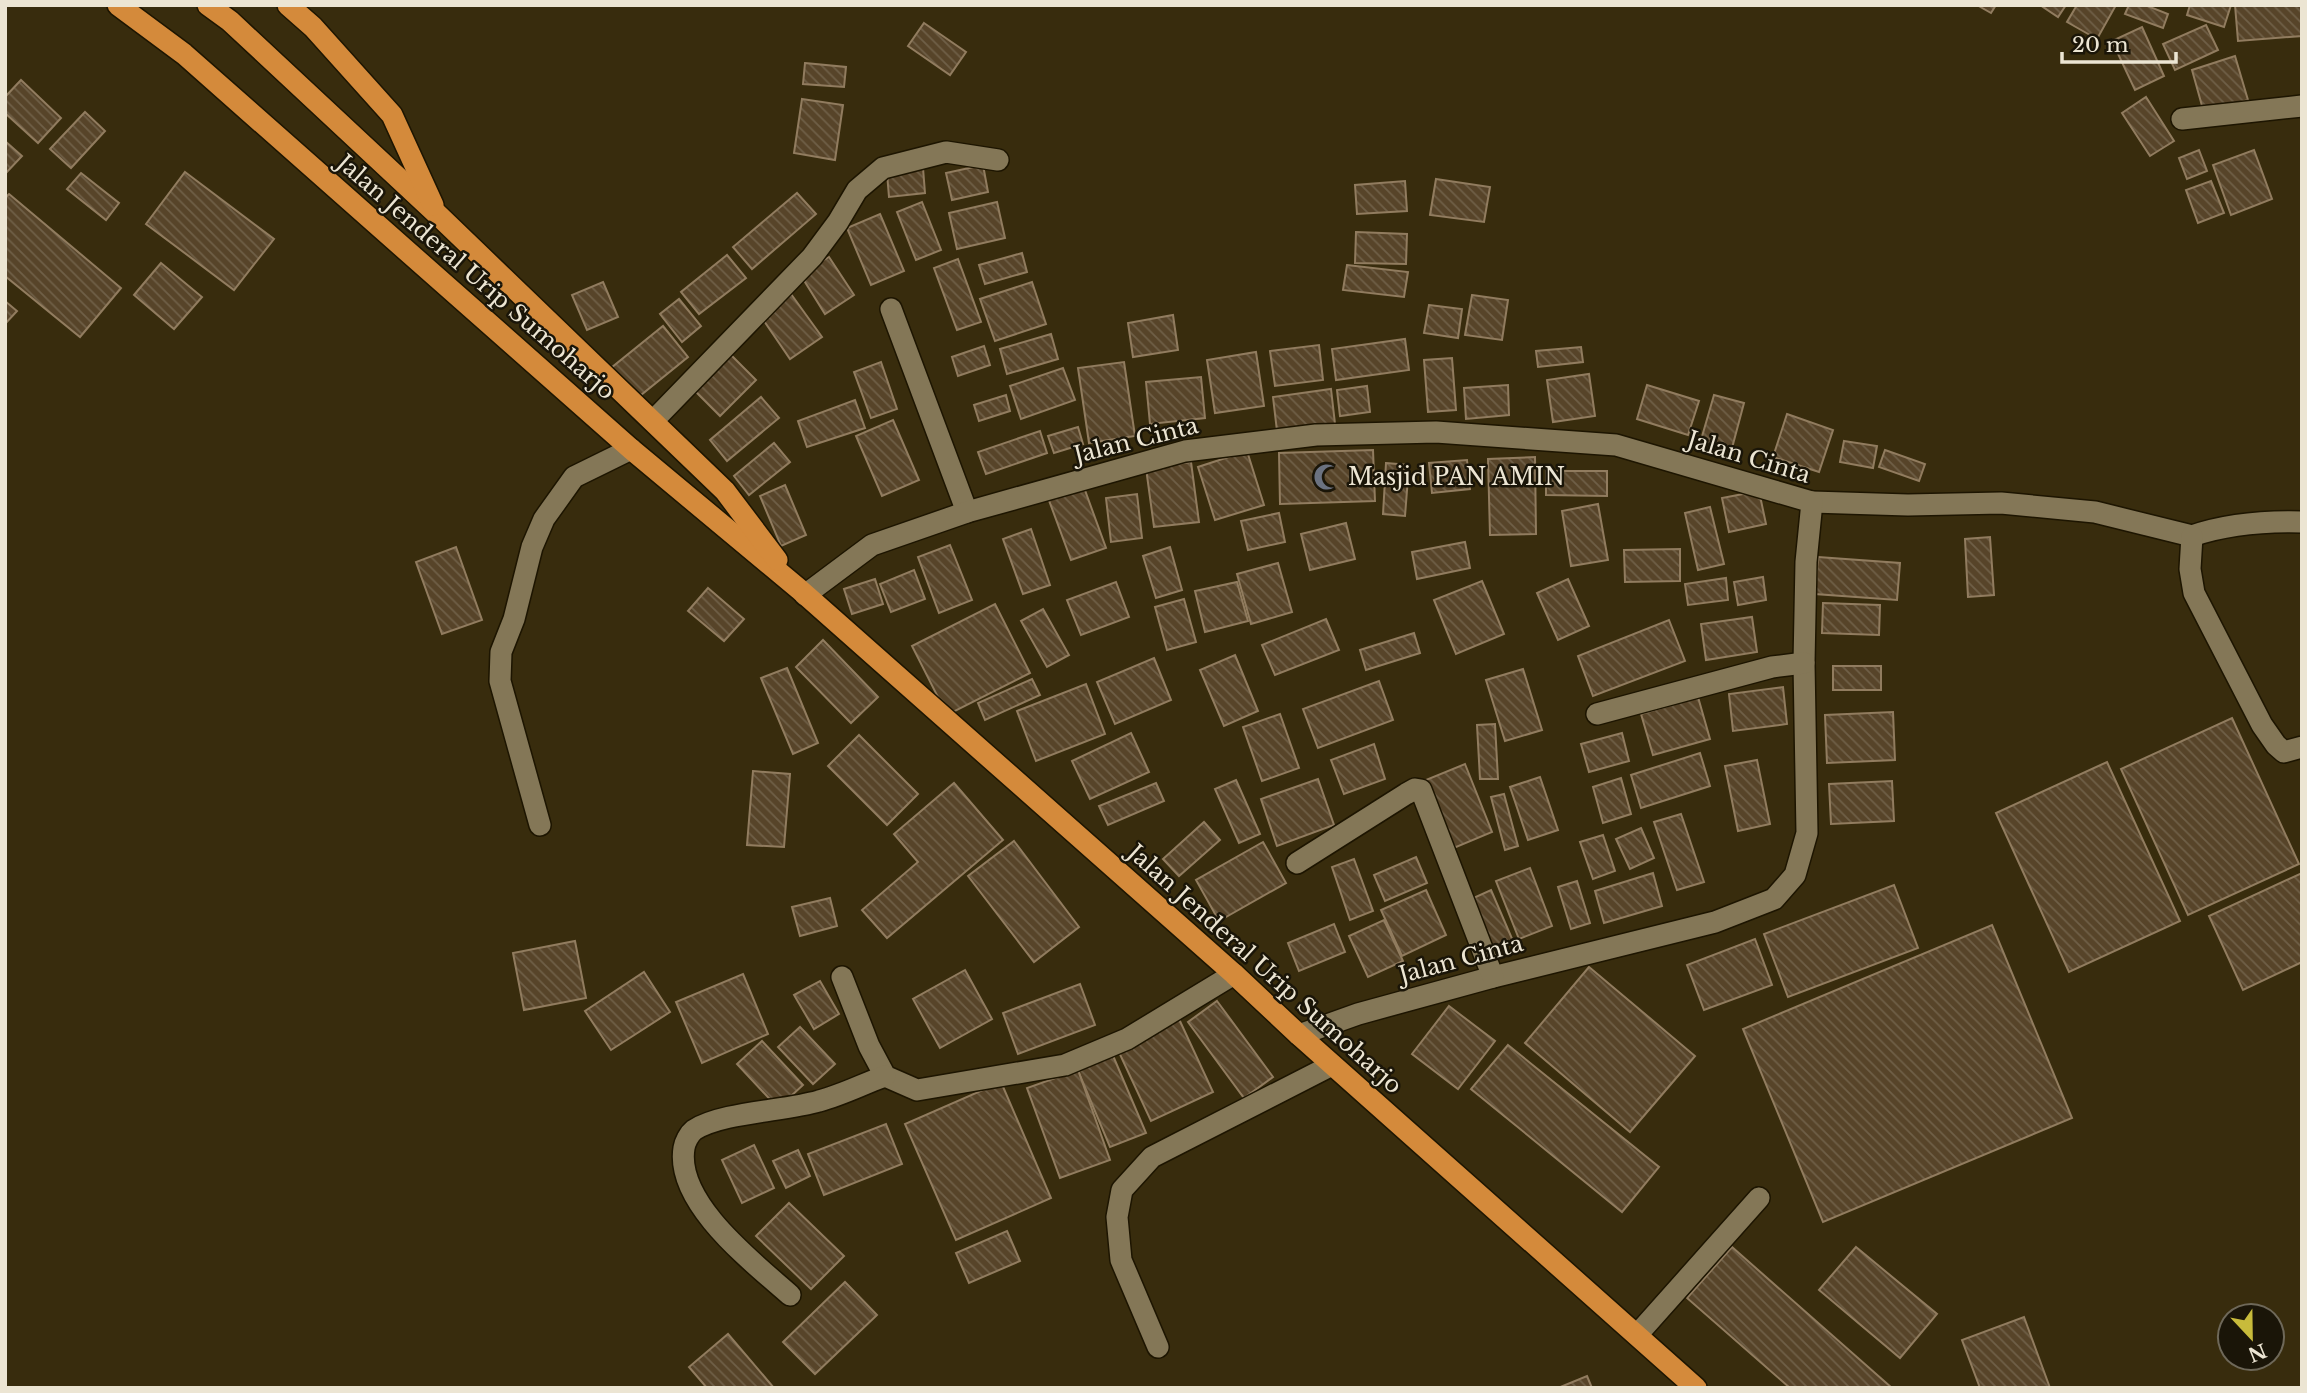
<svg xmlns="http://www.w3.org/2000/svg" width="2307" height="1393" font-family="'Libre Baskerville',serif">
<defs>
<pattern id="building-back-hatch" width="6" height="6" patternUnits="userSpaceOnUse" patternTransform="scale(1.75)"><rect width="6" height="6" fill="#574429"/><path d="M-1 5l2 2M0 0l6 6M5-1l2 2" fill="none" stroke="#6f5f47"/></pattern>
</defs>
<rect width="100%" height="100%" fill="#382c0d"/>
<g fill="url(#building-back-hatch)" stroke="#917c5f" stroke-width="2">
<polygon points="1977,5 1996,5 1991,13"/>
<polygon points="2040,5 2066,5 2058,17"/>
<polygon points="2077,5 2116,5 2097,39 2067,22"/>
<polygon points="2129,5 2145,5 2168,14 2163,28 2125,14"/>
<polygon points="2190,5 2231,5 2224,27 2187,15"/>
<polygon points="2235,5 2301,5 2302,36 2238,41"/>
<polygon points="924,23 966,52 950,75 908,46"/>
<polygon points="2206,25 2218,50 2175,70 2163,44"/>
<polygon points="2142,27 2164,76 2135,90 2112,41"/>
<polygon points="2235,56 2248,100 2204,113 2192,70"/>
<polygon points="805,63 846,67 844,87 803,84"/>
<polygon points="21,80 61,118 38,143 5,113 5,97"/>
<polygon points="2146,97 2174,141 2150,156 2122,113"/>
<polygon points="802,99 843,105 835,160 794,153"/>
<polygon points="85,112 105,131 71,168 50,149"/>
<polygon points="5,141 22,156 5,174"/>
<polygon points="2199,150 2207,171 2187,179 2179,158"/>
<polygon points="2254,150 2272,199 2231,215 2213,165"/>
<polygon points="983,165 988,192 952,200 946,173"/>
<polygon points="923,168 925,193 889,197 887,173"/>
<polygon points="185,172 274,239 234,290 146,224"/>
<polygon points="81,173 119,203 106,220 67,189"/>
<polygon points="1436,179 1490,187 1484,222 1430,215"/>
<polygon points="1405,181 1407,211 1357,214 1355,185"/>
<polygon points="2211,181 2224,213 2198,223 2186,190"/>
<polygon points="797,193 816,214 752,269 733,247"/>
<polygon points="9,194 121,288 80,337 5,276 5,198"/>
<polygon points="922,202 941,250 916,260 897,212"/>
<polygon points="997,202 1005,238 957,249 949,213"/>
<polygon points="880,214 904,271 871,285 847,228"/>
<polygon points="1356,232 1407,234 1406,264 1355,263"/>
<polygon points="1022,253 1027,272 985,284 979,265"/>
<polygon points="727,255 746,278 699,314 681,292"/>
<polygon points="829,257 854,295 825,314 800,274"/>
<polygon points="958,259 981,322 957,330 934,268"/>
<polygon points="161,263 202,297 174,329 134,295"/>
<polygon points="1347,265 1408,272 1404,297 1343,290"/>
<polygon points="603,282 618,317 587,330 572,295"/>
<polygon points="1032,282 1046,324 995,341 980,299"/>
<polygon points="791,294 822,337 790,359 760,315"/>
<polygon points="1472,295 1508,300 1502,340 1465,335"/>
<polygon points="679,299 701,326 682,342 660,314"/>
<polygon points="5,301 17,311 5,324"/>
<polygon points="1429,305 1462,309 1458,338 1424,333"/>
<polygon points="1173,315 1178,350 1133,357 1128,323"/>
<polygon points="663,326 688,357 636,399 611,368"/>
<polygon points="1051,334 1058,359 1007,374 1000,349"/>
<polygon points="1405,339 1409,370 1336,380 1332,349"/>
<polygon points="1319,345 1323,380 1275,386 1270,351"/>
<polygon points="984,346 990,365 958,376 952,357"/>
<polygon points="1581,347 1583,362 1538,367 1536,351"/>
<polygon points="1256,352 1264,406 1215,413 1207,360"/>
<polygon points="730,354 756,380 720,416 694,390"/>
<polygon points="1452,358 1456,410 1428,412 1424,360"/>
<polygon points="881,362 897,409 871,418 854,372"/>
<polygon points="1124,362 1135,436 1089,443 1078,368"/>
<polygon points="1063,368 1075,400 1021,419 1010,386"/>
<polygon points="1589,374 1595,416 1553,422 1547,380"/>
<polygon points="1201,377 1205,418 1150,424 1146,382"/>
<polygon points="1508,385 1509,415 1466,419 1464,388"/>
<polygon points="1647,385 1699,401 1688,435 1637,419"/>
<polygon points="1367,386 1370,412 1340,416 1337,390"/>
<polygon points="1331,389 1335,424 1277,431 1273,397"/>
<polygon points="1006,395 1010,411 979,421 974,405"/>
<polygon points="1714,395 1744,403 1732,448 1701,440"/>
<polygon points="761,397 779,418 727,461 710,440"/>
<polygon points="855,400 865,428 807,447 798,421"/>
<polygon points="1787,414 1833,430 1819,472 1773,457"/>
<polygon points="893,420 919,480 882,496 856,436"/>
<polygon points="1078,427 1083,444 1054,453 1048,436"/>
<polygon points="1040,431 1047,453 986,474 978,452"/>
<polygon points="1844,441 1877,446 1873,468 1840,462"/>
<polygon points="774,443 790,462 749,495 734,476"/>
<polygon points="1373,450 1375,501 1280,504 1279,453"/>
<polygon points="1885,450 1925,464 1919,481 1879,467"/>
<polygon points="1247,451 1264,505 1215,520 1198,467"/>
<polygon points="1535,457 1536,534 1490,535 1488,459"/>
<polygon points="1467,460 1470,489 1432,493 1429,463"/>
<polygon points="1191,462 1199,522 1154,527 1146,468"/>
<polygon points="1386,463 1409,465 1405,516 1383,514"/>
<polygon points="1546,471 1607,471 1607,496 1546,495"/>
<polygon points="1082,482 1106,548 1071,560 1047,495"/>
<polygon points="785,485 806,535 781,546 760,496"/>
<polygon points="1759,491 1766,524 1729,532 1722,498"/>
<polygon points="1137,494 1142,538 1111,542 1106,498"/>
<polygon points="1598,504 1608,560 1571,566 1562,511"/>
<polygon points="1710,507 1724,564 1698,570 1685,513"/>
<polygon points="1279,513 1285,542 1248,550 1241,521"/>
<polygon points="1346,523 1355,559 1310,570 1301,534"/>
<polygon points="1031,529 1050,585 1023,594 1003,539"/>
<polygon points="1990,537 1994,595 1968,597 1965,539"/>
<polygon points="1465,542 1470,568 1417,579 1412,552"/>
<polygon points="950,545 972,600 939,613 918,557"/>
<polygon points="456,547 482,620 442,634 416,562"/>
<polygon points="1170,547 1182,590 1156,598 1143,556"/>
<polygon points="1680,549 1680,581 1625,582 1624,550"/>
<polygon points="1818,557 1900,563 1897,600 1815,594"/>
<polygon points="1278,563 1292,612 1251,624 1237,574"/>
<polygon points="914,570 925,599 891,612 880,584"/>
<polygon points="1763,577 1766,600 1738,605 1734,582"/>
<polygon points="1726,578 1728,600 1688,605 1685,584"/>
<polygon points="875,579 883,604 852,614 844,589"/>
<polygon points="1568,579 1589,626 1558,640 1537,593"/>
<polygon points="1482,581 1504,634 1456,654 1434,600"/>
<polygon points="1116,582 1129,617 1081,635 1067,600"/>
<polygon points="1237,582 1248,621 1205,632 1195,591"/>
<polygon points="708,588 744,619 724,641 688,611"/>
<polygon points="1184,599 1196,642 1167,650 1155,607"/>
<polygon points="1823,603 1880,605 1879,635 1822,633"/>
<polygon points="995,604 1030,673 947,715 912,646"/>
<polygon points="1043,609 1069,655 1047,667 1021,621"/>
<polygon points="1752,617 1757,652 1706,660 1701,624"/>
<polygon points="1326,619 1339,650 1275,675 1262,645"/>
<polygon points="1669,620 1685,661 1593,696 1578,656"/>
<polygon points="1414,633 1420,653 1366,670 1360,650"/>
<polygon points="823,640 878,697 851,723 796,667"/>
<polygon points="1235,655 1258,711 1224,726 1200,670"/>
<polygon points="1154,658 1171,700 1115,724 1097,682"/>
<rect x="1833" y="666" width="48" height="24"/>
<polygon points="787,668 818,743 793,754 761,678"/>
<polygon points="1523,669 1542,730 1505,741 1486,680"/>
<polygon points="1032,679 1040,695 985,720 978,703"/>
<polygon points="1379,681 1393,720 1318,748 1303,709"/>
<polygon points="1086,684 1105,734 1036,761 1017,711"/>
<polygon points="1783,687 1787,724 1733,731 1729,694"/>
<polygon points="1698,697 1710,739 1653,755 1641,714"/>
<polygon points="1893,712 1895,760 1827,763 1825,715"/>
<polygon points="1280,714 1299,768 1262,781 1243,727"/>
<polygon points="2232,718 2299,864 2188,915 2121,769"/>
<polygon points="1495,724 1498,779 1480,779 1477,725"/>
<polygon points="1131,733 1149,772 1090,799 1072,761"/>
<polygon points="1622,733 1629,761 1589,772 1581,744"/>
<polygon points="859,735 918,794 887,825 828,766"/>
<polygon points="1374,744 1385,779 1344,794 1331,760"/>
<polygon points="1700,753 1710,786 1641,808 1631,775"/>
<polygon points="1757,760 1770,824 1738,831 1725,766"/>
<polygon points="2107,762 2180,921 2069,972 1996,813"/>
<polygon points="1465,764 1492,832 1449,850 1421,782"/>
<polygon points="753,771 790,774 784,847 747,845"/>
<polygon points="1540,777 1558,830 1528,840 1510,787"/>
<polygon points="1621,778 1631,814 1603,823 1593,787"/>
<polygon points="1318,779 1334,825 1277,846 1261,799"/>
<polygon points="1236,780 1260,834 1239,843 1215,789"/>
<polygon points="1892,781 1894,821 1831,824 1829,784"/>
<polygon points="954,783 1003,840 887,938 862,910 918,862 894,834"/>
<polygon points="1156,783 1164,801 1108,825 1099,806"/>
<polygon points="1504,794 1518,846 1505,850 1491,797"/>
<polygon points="1681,814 1704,882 1677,890 1654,822"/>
<polygon points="1204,822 1220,840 1179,876 1163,859"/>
<polygon points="1641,828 1654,858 1630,869 1616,839"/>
<polygon points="1603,835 1615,871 1593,879 1580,842"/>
<polygon points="1014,841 1079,927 1034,962 968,876"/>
<polygon points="1263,842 1286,883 1219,921 1196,880"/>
<polygon points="1416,857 1427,883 1385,901 1374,875"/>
<polygon points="1354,859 1373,911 1350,920 1332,867"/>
<polygon points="1530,868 1552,926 1519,939 1496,881"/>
<polygon points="1653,873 1662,906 1604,923 1595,891"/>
<polygon points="2302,873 2302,962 2243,990 2209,916"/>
<polygon points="1577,881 1590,923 1571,929 1558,887"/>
<polygon points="1894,885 1918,948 1788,997 1764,934"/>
<polygon points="1426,890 1446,935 1402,956 1381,910"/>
<polygon points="1491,890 1513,941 1491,950 1469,900"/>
<polygon points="830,898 837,926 800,936 792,907"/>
<polygon points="1384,920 1403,961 1368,977 1349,936"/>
<polygon points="1334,924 1345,952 1299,971 1288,943"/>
<polygon points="1992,925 2072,1118 1823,1222 1743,1029"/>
<polygon points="1755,939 1772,985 1704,1010 1687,965"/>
<polygon points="575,941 586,998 524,1010 513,953"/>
<polygon points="1589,967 1695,1056 1630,1132 1525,1043"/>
<polygon points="965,970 992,1019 940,1048 913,999"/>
<polygon points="644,972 670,1012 611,1050 585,1011"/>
<polygon points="743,974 768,1034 702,1063 676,1002"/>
<polygon points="820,981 839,1014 814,1029 794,995"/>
<polygon points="1080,984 1095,1025 1018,1054 1003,1013"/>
<polygon points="1217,1001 1273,1077 1244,1098 1188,1022"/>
<polygon points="1449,1006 1495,1041 1458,1089 1412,1054"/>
<polygon points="1179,1019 1213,1092 1151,1121 1117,1048"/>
<polygon points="800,1027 835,1064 813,1084 778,1047"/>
<polygon points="762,1041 803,1085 778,1108 737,1064"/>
<polygon points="1508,1045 1659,1167 1622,1212 1471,1089"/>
<polygon points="1111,1051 1146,1133 1110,1147 1076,1066"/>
<polygon points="1078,1070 1110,1160 1060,1178 1027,1088"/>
<polygon points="1001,1082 1051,1198 956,1240 905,1124"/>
<polygon points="886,1124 902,1164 824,1195 808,1154"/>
<polygon points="754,1145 774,1188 742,1203 722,1160"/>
<polygon points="798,1150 810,1176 786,1188 773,1161"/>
<polygon points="789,1203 844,1256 811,1289 756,1236"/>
<polygon points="1007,1231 1020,1261 969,1283 956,1253"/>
<polygon points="1732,1247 1892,1388 1790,1388 1687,1298"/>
<polygon points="1856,1247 1937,1314 1900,1358 1819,1290"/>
<polygon points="845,1282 877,1315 815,1374 783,1342"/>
<polygon points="2024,1317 2050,1388 1980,1388 1962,1340"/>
<polygon points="728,1334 774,1388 707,1388 689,1367"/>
<polygon points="1587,1376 1592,1388 1558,1388"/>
</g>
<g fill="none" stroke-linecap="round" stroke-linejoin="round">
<g stroke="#1d1501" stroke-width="24">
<g id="minor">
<polyline points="2182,119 2302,106"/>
<polyline points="891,309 967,512"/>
<polyline points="653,421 812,257 838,222 857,190 883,168 946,152 998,160"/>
<path d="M 1812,502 L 1908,505 L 2001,503 L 2095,512 L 2192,536 C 2227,524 2265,521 2302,522"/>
<polyline points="2192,536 2190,569 2194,593 2262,725 2276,745 2284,752 2302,747"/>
<polyline points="805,595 872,545 967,512 1185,451 1316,435 1436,432 1616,445 1812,502 1806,562 1804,663 1807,833 1795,875 1774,899 1715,922 1493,977 1358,1014 1299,1035"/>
<polyline points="1597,714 1772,667 1804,663"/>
<polyline points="540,825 500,681 501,652 514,619 532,547 544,519 574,477 631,449"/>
<polyline points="1297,863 1406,794 1415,789 1421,790 1493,977"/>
<polyline points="842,977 869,1046 885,1076 917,1090 1065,1065 1127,1039 1234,974"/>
<path d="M 790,1295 C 754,1263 675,1203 684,1148 C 685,1142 689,1134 694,1130 C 722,1112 786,1111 819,1101 C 842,1095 863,1084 885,1076"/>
<polyline points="1637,1335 1759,1198"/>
<polyline points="1158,1347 1121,1260 1117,1217 1122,1190 1152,1157 1332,1065"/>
</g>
</g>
<g stroke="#1d1501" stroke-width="24">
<g id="highway">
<polyline points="118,5 184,54 631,449 799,589 1234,974 1299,1035 1696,1388"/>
<polyline points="208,5 230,21 437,214 725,491 777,560"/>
<polyline points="288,5 313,27 392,115 433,205"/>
</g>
</g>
<use href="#minor" stroke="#847757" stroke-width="21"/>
<use href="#highway" stroke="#d48a3b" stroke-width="21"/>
</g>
<defs>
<g id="mosque-bare" transform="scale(2.1)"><path d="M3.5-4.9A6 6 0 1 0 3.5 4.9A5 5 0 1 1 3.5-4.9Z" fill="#6b7280" stroke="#1a1508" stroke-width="2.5" paint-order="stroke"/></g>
</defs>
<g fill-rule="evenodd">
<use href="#mosque-bare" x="1327" y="477"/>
</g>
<g text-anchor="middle" stroke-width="5" stroke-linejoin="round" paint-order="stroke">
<g font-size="23" fill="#ece5d3" stroke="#1a1508">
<text transform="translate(476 277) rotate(41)" y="8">Jalan Jenderal Urip Sumoharjo</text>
<text transform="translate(1136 440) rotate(-14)" y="8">Jalan Cinta</text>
<text transform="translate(1749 457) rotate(17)" y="8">Jalan Cinta</text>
<text transform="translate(1461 959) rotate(-15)" y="8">Jalan Cinta</text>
<text transform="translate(1265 969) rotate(42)" y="8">Jalan Jenderal Urip Sumoharjo</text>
</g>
<g font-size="23" fill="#ece5d3" stroke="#1a1508" text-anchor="start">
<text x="1348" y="485">Masjid PAN AMIN</text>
</g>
</g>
<rect width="2307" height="1393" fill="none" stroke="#ece5d3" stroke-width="14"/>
<g transform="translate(2251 1337) rotate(158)"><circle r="33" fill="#1a1508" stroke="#6e6859" stroke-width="2"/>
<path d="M0-5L12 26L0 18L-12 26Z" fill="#c8bb3b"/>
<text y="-10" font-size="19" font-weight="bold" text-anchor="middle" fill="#ece5d3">N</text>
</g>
<path d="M2062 52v10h114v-10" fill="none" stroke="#ece5d3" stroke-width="3.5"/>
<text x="2072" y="52" font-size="21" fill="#ece5d3" stroke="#1a1508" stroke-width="5" paint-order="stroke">20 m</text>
</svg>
